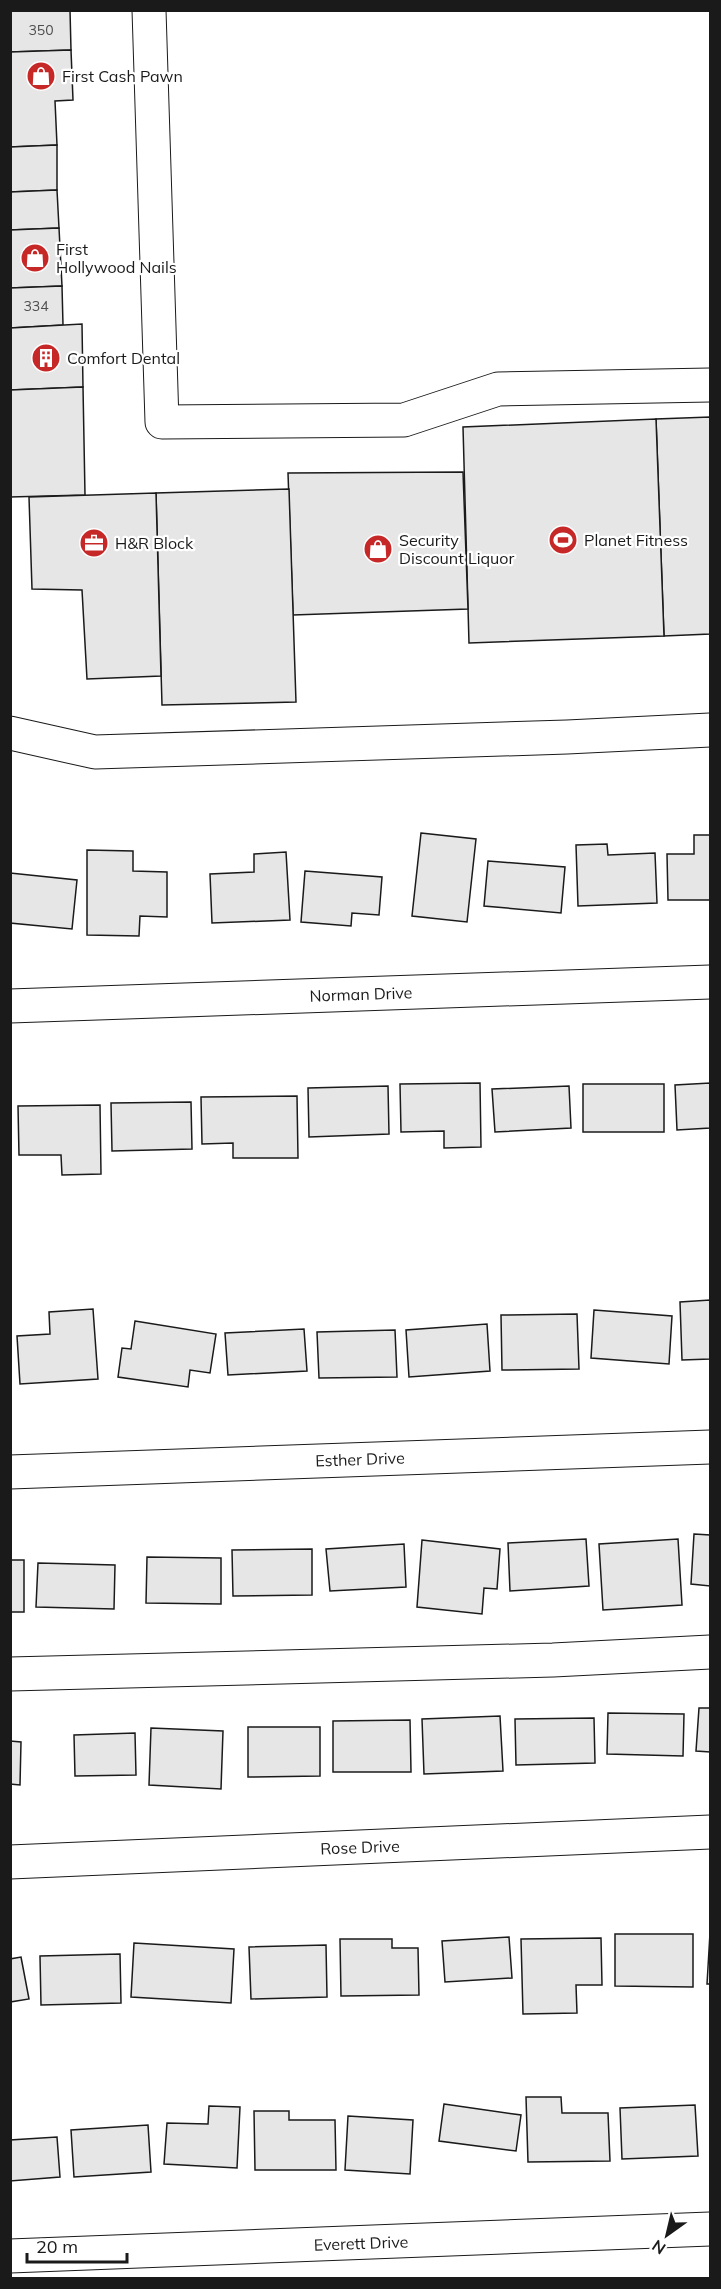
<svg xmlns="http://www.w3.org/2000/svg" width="721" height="2289" font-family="Mulish,sans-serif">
<rect width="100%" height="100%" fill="#fff"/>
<g fill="#e6e6e6" stroke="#1a1a1a" stroke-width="1.5">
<polygon points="10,10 70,10 71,50 10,52"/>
<polygon points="71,50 73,100 55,101 57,145 10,147 10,52"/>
<polygon points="57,145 57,190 10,192 10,147"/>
<polygon points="57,190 59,228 10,230 10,192"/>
<polygon points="59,228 62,286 10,288 10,230"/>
<polygon points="62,286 63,325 10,328 10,288"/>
<polygon points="82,324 83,387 10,390 10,328"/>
<polygon points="83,387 85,495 10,497 10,390"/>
<polygon points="710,417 710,634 664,636 656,419"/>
<polygon points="656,419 664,636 469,643 463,427"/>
<polygon points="463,472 468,609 293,615 288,473"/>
<polygon points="289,489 296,702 162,705 156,493"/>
<polygon points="156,493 161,676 87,679 82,590 32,589 29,497"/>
<polygon points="421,833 476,839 467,922 412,916"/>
<polygon points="694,835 710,835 710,900 668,900 667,854 694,854"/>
<polygon points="607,844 608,855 655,853 657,903 578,906 576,845"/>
<polygon points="87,850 133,851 133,871 167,872 167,917 140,916 139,936 87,935"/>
<polygon points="286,852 290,920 212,923 210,874 254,872 254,854"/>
<polygon points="488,861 565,867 561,913 484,906"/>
<polygon points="305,871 382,877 379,915 352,913 351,926 301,922"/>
<polygon points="10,873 77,880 72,929 10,923"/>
<polygon points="480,1083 481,1147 444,1148 444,1131 401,1132 400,1084"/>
<polygon points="710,1083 710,1128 677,1130 675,1085"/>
<rect x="583" y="1084" width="81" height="48"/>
<polygon points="388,1086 389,1134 309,1137 308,1088"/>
<polygon points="569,1086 571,1128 495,1132 492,1089"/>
<polygon points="297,1096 298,1158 233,1158 233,1143 202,1144 201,1097"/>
<polygon points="191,1102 192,1149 112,1151 111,1103"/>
<polygon points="100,1105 101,1174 62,1175 61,1155 19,1155 18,1106"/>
<polygon points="710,1300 710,1359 682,1360 680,1302"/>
<polygon points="93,1309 98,1379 20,1384 17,1336 50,1334 49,1312"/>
<polygon points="594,1310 672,1316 669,1364 591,1358"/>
<polygon points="577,1314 579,1369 502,1370 501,1315"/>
<polygon points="135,1321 216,1334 210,1373 190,1370 188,1387 118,1377 122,1348 131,1349"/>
<polygon points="487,1324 490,1371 409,1377 406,1330"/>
<polygon points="304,1329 307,1371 228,1375 225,1333"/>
<polygon points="395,1330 397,1377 319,1378 317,1332"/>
<polygon points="694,1534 710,1535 710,1586 691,1584"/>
<polygon points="586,1539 589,1586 510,1591 508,1543"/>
<polygon points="678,1539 682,1605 603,1610 599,1544"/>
<polygon points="422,1540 500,1549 497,1589 484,1588 482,1614 417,1607"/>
<polygon points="404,1544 406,1587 330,1591 326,1549"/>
<polygon points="312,1549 312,1595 233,1596 232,1550"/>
<polygon points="147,1557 221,1558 221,1604 146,1603"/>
<rect x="10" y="1560" width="14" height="52"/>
<polygon points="38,1563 115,1565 114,1609 36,1607"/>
<polygon points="699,1708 710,1708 710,1752 696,1751"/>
<polygon points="608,1713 684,1714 683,1756 607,1754"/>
<polygon points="500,1716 503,1771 424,1774 422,1719"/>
<polygon points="594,1718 595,1763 516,1765 515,1719"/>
<polygon points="410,1720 411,1772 333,1772 333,1721"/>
<polygon points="248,1727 320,1727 320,1776 248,1777"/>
<polygon points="151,1728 223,1731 221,1789 149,1785"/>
<polygon points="135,1733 136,1775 75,1776 74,1735"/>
<polygon points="10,1741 21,1742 20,1785 10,1784"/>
<polygon points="710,1933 710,1984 707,1984"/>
<polygon points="615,1934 693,1934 693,1987 615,1986"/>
<polygon points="509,1937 512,1978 445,1982 442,1941"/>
<polygon points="601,1938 602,1985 576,1985 577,2013 523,2014 521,1939"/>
<polygon points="340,1939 392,1939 392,1948 418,1948 419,1995 341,1996"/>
<polygon points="134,1943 234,1949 231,2003 131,1997"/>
<polygon points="326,1945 327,1997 251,1999 249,1947"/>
<polygon points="120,1954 121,2003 41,2005 40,1956"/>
<polygon points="21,1957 29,1999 10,2002 10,1959"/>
<polygon points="526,2097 561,2097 562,2113 608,2113 610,2161 528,2162"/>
<polygon points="444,2104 521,2115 516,2151 439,2141"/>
<polygon points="695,2105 698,2156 622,2159 620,2108"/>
<polygon points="209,2106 240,2107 237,2168 164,2164 167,2123 208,2124"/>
<polygon points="254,2111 289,2111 289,2120 335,2120 336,2170 255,2170"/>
<polygon points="348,2116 413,2120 410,2174 345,2170"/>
<polygon points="148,2125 151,2172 74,2177 71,2130"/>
<polygon points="57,2137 60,2177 10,2181 10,2140"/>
</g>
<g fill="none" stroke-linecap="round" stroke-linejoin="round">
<g stroke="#1a1a1a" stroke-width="35">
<g id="minor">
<polyline points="149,10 162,422 404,420 498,389 710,385"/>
<polyline points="10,733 95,752 567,737 710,730"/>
<polyline points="10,1006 710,982"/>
<polyline points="10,1472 710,1447"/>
<polyline points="10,1674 553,1660 710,1652"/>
<polyline points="10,1862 710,1832"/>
<polyline points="10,2256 710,2229"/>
</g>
</g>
<use href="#minor" stroke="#fff" stroke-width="33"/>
</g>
<defs>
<g id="shop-disc" transform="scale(1.5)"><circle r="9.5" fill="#c62828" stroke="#fff"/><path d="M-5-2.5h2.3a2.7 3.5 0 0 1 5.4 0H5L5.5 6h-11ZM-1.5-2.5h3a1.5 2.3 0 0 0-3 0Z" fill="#fff"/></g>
<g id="building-disc" transform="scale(1.5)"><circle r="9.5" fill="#c62828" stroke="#fff"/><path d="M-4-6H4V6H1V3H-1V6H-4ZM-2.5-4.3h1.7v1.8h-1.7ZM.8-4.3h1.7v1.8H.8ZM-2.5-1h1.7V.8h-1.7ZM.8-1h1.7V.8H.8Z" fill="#fff"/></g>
<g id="stadium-disc" transform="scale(1.5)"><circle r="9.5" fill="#c62828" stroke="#fff"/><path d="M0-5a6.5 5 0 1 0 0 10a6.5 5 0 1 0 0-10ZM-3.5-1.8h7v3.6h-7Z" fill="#fff"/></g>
<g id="office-disc" transform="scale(1.5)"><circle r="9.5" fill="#c62828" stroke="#fff"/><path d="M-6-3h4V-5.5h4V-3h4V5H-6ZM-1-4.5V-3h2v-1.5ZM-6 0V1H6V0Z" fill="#fff"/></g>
</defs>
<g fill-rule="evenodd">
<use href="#shop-disc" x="41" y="76"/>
<use href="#shop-disc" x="35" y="258"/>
<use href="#building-disc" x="46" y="358"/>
<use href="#stadium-disc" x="563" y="540"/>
<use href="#office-disc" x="94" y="543"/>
<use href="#shop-disc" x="378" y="549"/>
</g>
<g text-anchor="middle" stroke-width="4.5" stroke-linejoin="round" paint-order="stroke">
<g font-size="14" fill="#4d4d4d">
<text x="41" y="35">350</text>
<text x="36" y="311">334</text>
</g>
<g font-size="16" fill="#1a1a1a" stroke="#fff" text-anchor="start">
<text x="62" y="82">First Cash Pawn</text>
<text x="56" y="255">First<tspan x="56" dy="18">Hollywood Nails</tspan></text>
<text x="67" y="364">Comfort Dental</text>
<text x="399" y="546">Security<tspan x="399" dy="18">Discount Liquor</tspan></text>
<text x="584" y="546">Planet Fitness</text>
<text x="115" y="549">H&amp;R Block</text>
</g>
<g font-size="16" fill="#1a1a1a" stroke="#fff">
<text transform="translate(361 994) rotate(-2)" y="6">Norman Drive</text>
<text transform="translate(360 1459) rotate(-2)" y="6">Esther Drive</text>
<text transform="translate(360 1847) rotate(-2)" y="6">Rose Drive</text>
<text transform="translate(361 2243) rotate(-2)" y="6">Everett Drive</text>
</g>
</g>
<rect width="721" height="2289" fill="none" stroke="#1a1a1a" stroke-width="24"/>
<g transform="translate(667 2235) rotate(214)" stroke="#ffffff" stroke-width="4.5" paint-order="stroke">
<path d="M0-4.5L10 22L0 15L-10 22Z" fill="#1a1a1a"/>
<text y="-9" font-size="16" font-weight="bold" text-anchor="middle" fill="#1a1a1a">N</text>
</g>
<path d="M27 2253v9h100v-9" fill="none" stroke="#1a1a1a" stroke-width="3"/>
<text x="36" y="2253" font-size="18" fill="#1a1a1a" stroke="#ffffff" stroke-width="4.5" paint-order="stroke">20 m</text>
</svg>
